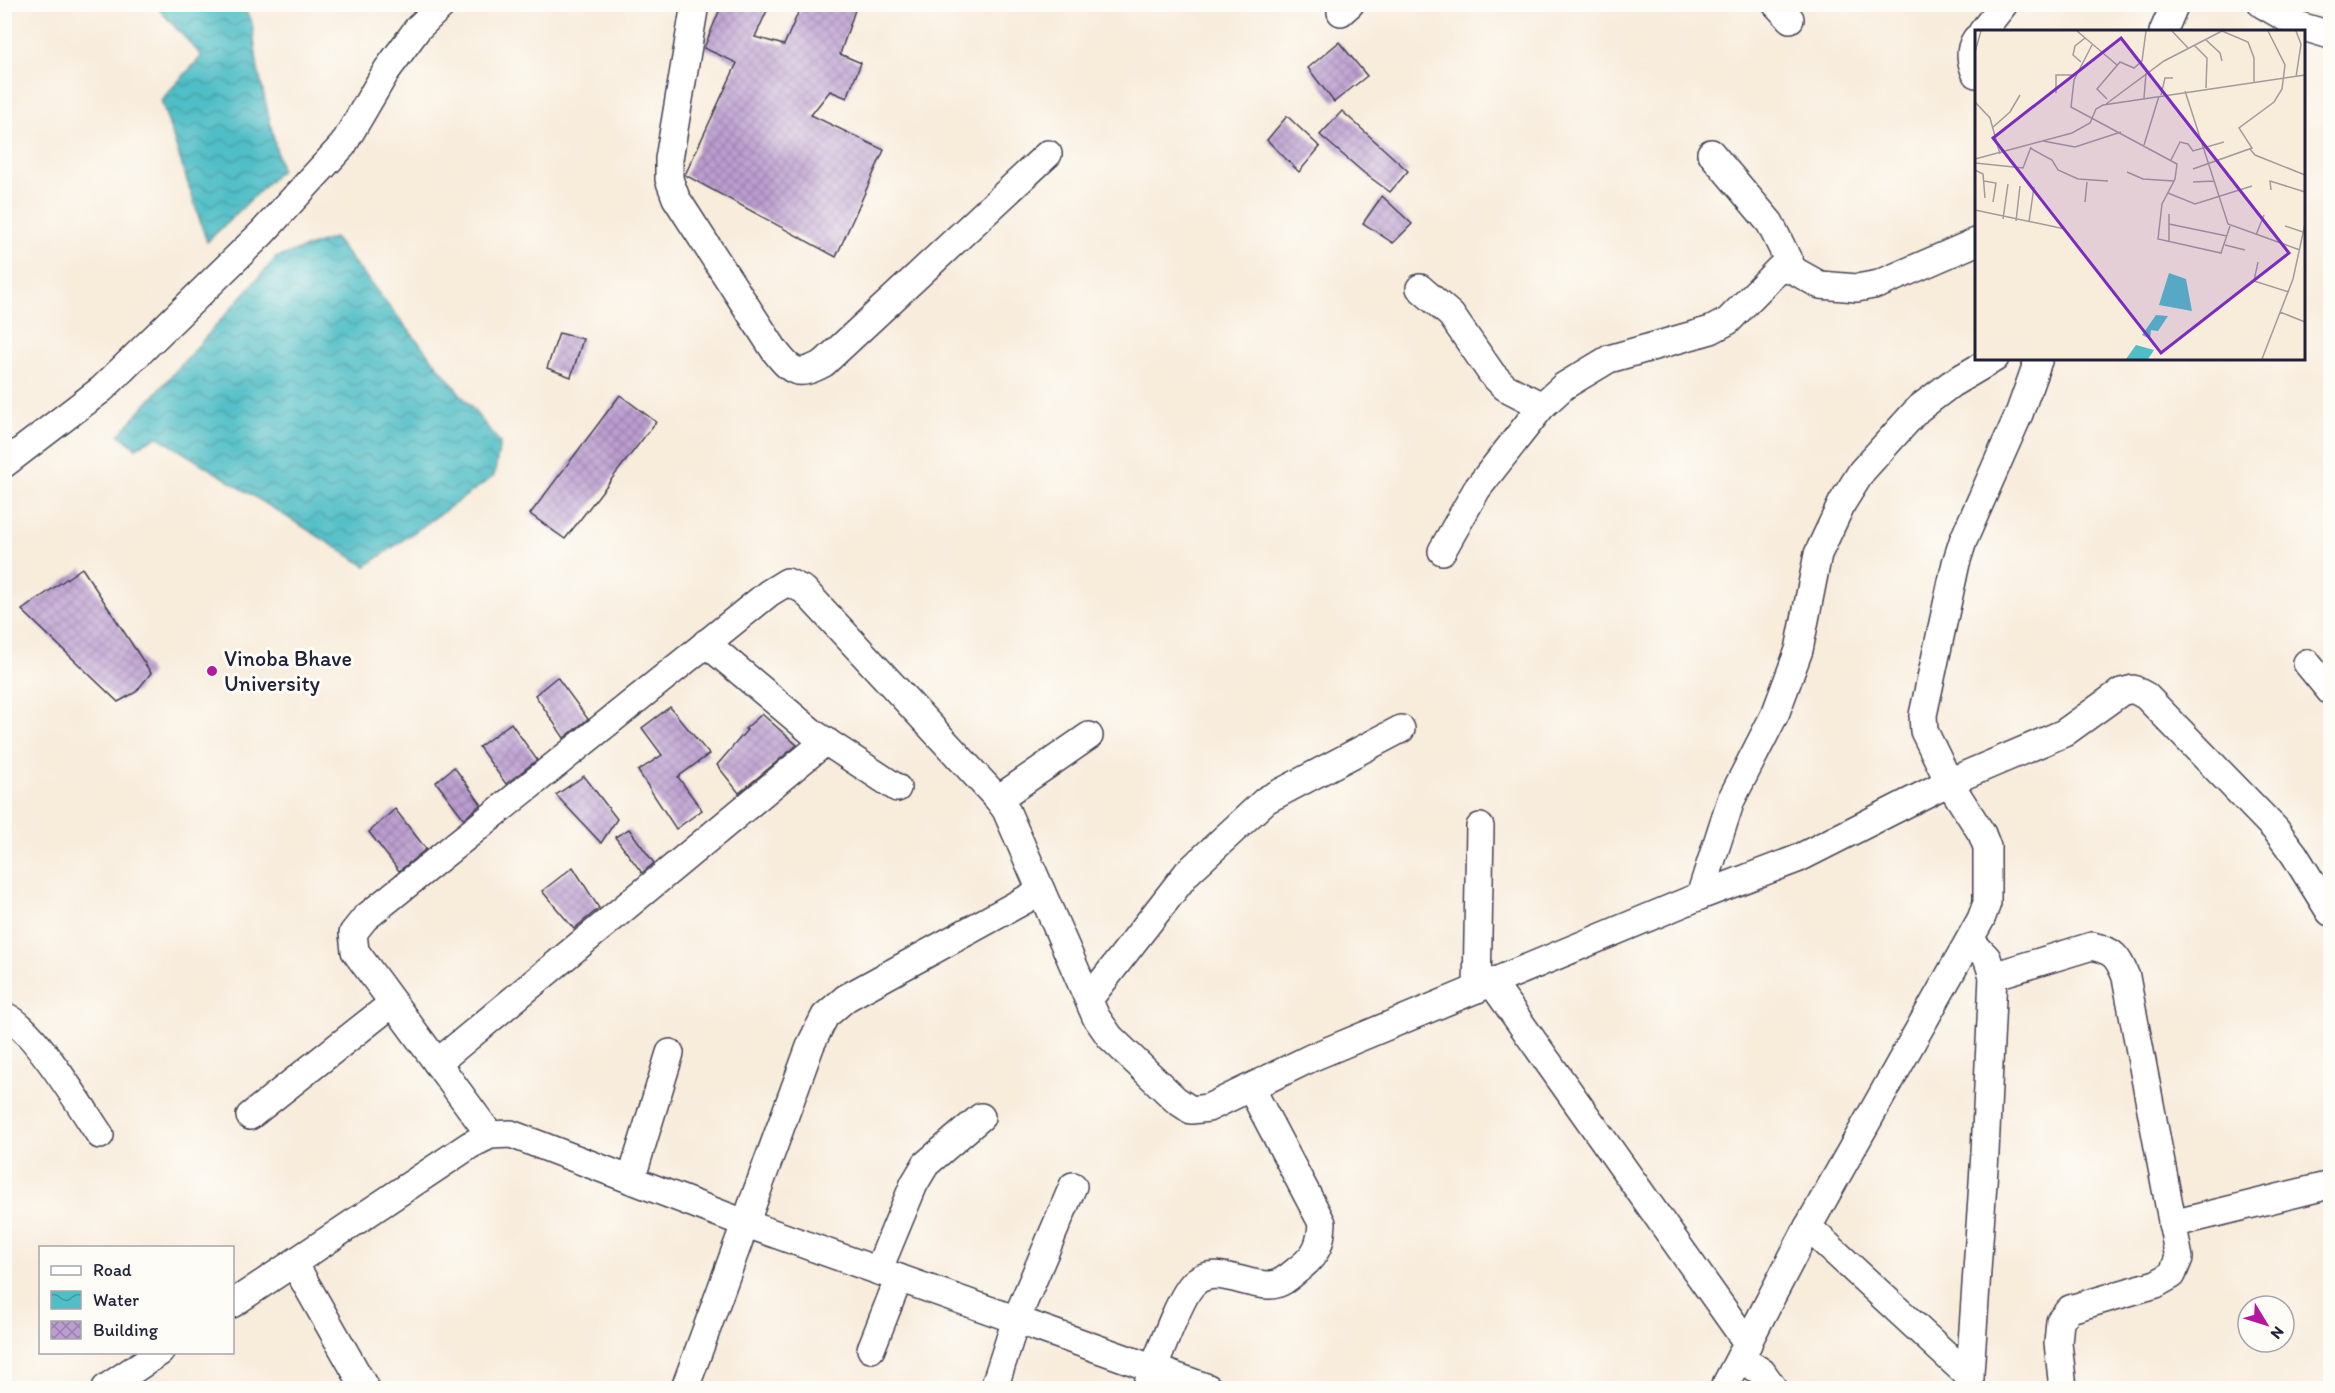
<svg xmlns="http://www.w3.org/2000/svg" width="2335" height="1393" font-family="Itim,sans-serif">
<defs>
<pattern id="water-waves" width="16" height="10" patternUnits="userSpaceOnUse" patternTransform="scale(1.5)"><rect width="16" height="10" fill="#50bec6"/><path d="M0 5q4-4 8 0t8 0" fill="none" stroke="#429aa2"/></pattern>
<pattern id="building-cross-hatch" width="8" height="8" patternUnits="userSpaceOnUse" patternTransform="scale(1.5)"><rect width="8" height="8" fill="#bc9dd0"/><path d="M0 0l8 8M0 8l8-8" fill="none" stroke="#9880aa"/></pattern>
</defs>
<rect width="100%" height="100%" fill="#fdfcf7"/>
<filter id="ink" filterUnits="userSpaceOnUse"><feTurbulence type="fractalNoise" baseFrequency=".0167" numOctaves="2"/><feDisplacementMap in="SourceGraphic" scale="12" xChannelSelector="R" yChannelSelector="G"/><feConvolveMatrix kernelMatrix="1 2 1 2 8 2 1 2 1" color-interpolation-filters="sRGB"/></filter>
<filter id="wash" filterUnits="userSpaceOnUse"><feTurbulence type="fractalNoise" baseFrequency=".008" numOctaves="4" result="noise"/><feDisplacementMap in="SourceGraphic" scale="24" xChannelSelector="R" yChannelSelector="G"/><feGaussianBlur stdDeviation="1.35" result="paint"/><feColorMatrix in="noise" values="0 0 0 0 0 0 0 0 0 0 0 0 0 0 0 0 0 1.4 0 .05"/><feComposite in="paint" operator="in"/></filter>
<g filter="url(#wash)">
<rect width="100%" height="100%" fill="#f8ecdb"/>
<g fill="url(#water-waves)" stroke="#397080" stroke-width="1.5">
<polygon points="155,5 242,5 252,23 258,70 281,170 207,242 161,100 202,56"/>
<polygon points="334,238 500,443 494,476 366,566 157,436 136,448 119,435 276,258"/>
</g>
<g id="blocks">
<g fill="url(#building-cross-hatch)">
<polygon points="722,4 770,4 755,37 784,45 802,4 857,4 840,54 861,63 847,98 830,91 811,115 884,150 836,257 685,175 737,63 704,48"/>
<polygon points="1339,42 1367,76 1334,102 1308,68"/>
<polygon points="1342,111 1408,171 1390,192 1364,173 1320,135"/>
<polygon points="1287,116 1320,147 1299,172 1267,140"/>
<polygon points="1382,196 1412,224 1393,243 1363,223"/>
<polygon points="559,333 583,339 571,377 547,368"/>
<polygon points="620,395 656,422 565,539 530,514"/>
<polygon points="82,568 151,673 136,692 118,702 22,610"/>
<polygon points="557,677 588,719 564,738 535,695"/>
<polygon points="670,707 709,754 678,777 702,810 676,829 638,771 662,755 642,728"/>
<polygon points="762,714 797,745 739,793 717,765 747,730 745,729"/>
<polygon points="511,723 537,760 506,784 479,747"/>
<polygon points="454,767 481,804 464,819 436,782"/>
<polygon points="584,776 617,819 601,843 556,795"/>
<polygon points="395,809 426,849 399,871 369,832"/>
<polygon points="629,829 654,863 642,873 615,837"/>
<polygon points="573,867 599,908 574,929 542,891"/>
</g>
</g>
</g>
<g filter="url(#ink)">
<use href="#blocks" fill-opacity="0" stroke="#424053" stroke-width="1.5"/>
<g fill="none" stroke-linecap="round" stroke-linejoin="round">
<g stroke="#424053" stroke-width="30">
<g id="minor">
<path d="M 695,4 L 669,159 L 669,179 L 676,198 L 775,351 C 792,373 798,377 824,363 L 1048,154"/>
<polyline points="1776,4 1790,19"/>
<polyline points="2262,4 2300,26 2330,35"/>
<polyline points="1341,12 1350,4"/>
<polyline points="1982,32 2004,4"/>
<polyline points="2163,32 2175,4"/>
<path d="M 1976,39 C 1968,51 1971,62 1976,74"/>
<polyline points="1711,153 1770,223 1793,270"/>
<polyline points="1420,288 1451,315 1492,374 1505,387 1542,406"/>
<polyline points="4,464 102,389 262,233 343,145 387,70 418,28 443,4"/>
<polyline points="1442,551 1477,489 1542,406 1564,386 1609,359 1711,330 1728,321 1779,269 1793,270 1820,285 1857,288 1879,284 1976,242"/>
<polyline points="706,643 813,733 897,788"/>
<polyline points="2307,663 2330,691"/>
<polyline points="998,799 1089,736"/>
<polyline points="1700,896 1731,800 1776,712 1799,650 1818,554 1842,503 1862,471 1918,409 1951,384 1995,358"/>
<path d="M 1993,976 L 2092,946 C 2114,951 2118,957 2126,977 L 2179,1258 L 2172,1275 L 2156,1284 L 2070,1309 L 2060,1321 L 2058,1343 L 2063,1388"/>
<polyline points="1492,983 1748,1344"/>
<polyline points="1477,989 1480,827"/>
<polyline points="1089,999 1187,873 1266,800 1401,729"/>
<path d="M 4,1016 C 30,1022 83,1110 100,1135"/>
<polyline points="437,1063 826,741"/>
<polyline points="250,1116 393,1003"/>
<polyline points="490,1135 355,951 353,933 365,918 769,593 787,582 804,590 998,799 1006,810 1096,1017 1110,1037 1176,1100 1191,1110 1208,1108 1313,1057 1700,896 1797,859 1949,782 2064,733 2121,692 2133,689 2146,696 2276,830 2294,854 2330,912"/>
<polyline points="631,1180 670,1053"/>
<polyline points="2172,1224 2330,1185"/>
<polyline points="1808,1227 1970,1377"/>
<polyline points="294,1263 365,1388"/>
<polyline points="878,1271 914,1184 926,1164 981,1117"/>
<polyline points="232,1304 470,1145 490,1135 511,1134 747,1224 1208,1388"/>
<polyline points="871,1349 899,1278"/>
<polyline points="1740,1358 1762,1372 1773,1388"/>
<polyline points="106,1388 160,1352"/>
<polyline points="685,1388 811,1044 825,1016 846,998 1041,891"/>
<polyline points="994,1388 1016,1320 1073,1186"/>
<path d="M 1146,1388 C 1155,1367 1179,1296 1194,1283 C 1214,1264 1246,1286 1270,1285 C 1282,1285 1292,1274 1301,1267 C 1317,1254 1321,1243 1322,1223 L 1251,1088"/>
<polyline points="1724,1388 1808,1227 1981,919 1987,903 1987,847 1982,834 1949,782 1924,731 1923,715 1956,563 1963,541 2019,414 2039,358"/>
<polyline points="1969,1388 1985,1153 1993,976 1987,958 1970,940"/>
</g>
</g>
<use href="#minor" stroke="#fff" stroke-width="27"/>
</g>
</g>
<circle fill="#b5179e" stroke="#fdfcf7" stroke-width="2" cx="212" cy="671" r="6"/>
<g text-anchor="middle" stroke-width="6" stroke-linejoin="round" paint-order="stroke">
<g font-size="22" fill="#22223b" stroke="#fdfcf7" text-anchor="start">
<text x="224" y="666">Vinoba Bhave<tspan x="224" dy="25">University</tspan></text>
</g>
</g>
<g transform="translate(1975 30)">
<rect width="330" height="330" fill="#f8ecdb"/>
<path d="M 194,243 L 211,249 L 217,281 L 184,275 ZM 181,285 L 193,286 L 183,301 L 176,300 L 175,309 L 167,305 ZM 161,315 L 179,320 L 173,329 L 151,329 Z" fill="#50bec6"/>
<path fill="none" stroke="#a29b9b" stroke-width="1.5" d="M 102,1 L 142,35M 197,1 L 213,18M 247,1 L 273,12 L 279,28 L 279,53M 321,1 L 326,14 L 321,47M 230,9 L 245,23 L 247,31M 117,15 L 99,50 L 96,77 L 202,134 L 200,149 L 187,174 L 183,209 L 246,223 L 255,196M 219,15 L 232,28 L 231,58M 0,22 L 6,1M 106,32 L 98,25 L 100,16 L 110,8M 210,61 L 253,194 L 325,220M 81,63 L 81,45 L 101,45M 186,65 L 190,48 L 198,48M 169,68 L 171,43M 132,69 L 122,59 L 145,32 L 159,38 L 167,31 L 171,1M 0,72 L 15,88 L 25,124M 131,74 L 189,31 L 247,1M 17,98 L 35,82 L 45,65M 68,111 L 100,117 L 146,102M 169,115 L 184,66M 55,118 L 77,130 L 83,140 L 103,149 L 133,151M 275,119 L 280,125 L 330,145M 0,129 L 97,103 L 115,93 L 121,79 L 128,75 L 330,45M 196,130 L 205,112 L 213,114 L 218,121 L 249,112M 0,133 L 48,138 L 56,117M 218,139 L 277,118 L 264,98 L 299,72 L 307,59 L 310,35 L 293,1M 0,140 L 8,144 L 10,168M 152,142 L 168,149 L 199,151M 9,151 L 21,153 L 18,172M 218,152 L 239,151M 296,160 L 295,151 L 330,162M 193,163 L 220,174 L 277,156M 110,172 L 112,152M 0,180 L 90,199M 194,184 L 194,212M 28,189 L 33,154M 41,191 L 45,156M 54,192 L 59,157M 194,194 L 252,206M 310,196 L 328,202M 281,205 L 289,185M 250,215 L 270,220M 283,232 L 279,251 L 314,262M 305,282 L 330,292M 287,329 L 318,249 L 330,194"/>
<path fill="#7b2cbf" fill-opacity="0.15" stroke="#7b2cbf" stroke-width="3" d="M 146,8 L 314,223 L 186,323 L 18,108 Z"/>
<rect width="330" height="330" fill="none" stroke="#22223b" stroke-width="3"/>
</g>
<rect width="2335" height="1393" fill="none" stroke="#fdfcf7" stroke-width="24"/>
<rect x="39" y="1246" width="195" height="108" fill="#fdfcf7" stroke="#a5a5ac" stroke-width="1.5"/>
<rect x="51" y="1266" width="30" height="9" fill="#ffffff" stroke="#a5a5ac" stroke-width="1.5"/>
<text x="93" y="1276" font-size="18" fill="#22223b">Road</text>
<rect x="51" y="1291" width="30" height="18" fill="url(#water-waves)" stroke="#a5a5ac" stroke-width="1.5"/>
<text x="93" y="1306" font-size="18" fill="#22223b">Water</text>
<rect x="51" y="1321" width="30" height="18" fill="url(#building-cross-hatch)" stroke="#a5a5ac" stroke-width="1.5"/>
<text x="93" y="1336" font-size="18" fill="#22223b">Building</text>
<g transform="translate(2266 1324) rotate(128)"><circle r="28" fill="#fdfcf7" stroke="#a5a5ac" stroke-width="1.5"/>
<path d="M0-4.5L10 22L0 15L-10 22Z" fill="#b5179e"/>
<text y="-9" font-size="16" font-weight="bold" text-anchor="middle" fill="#22223b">N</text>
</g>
</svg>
